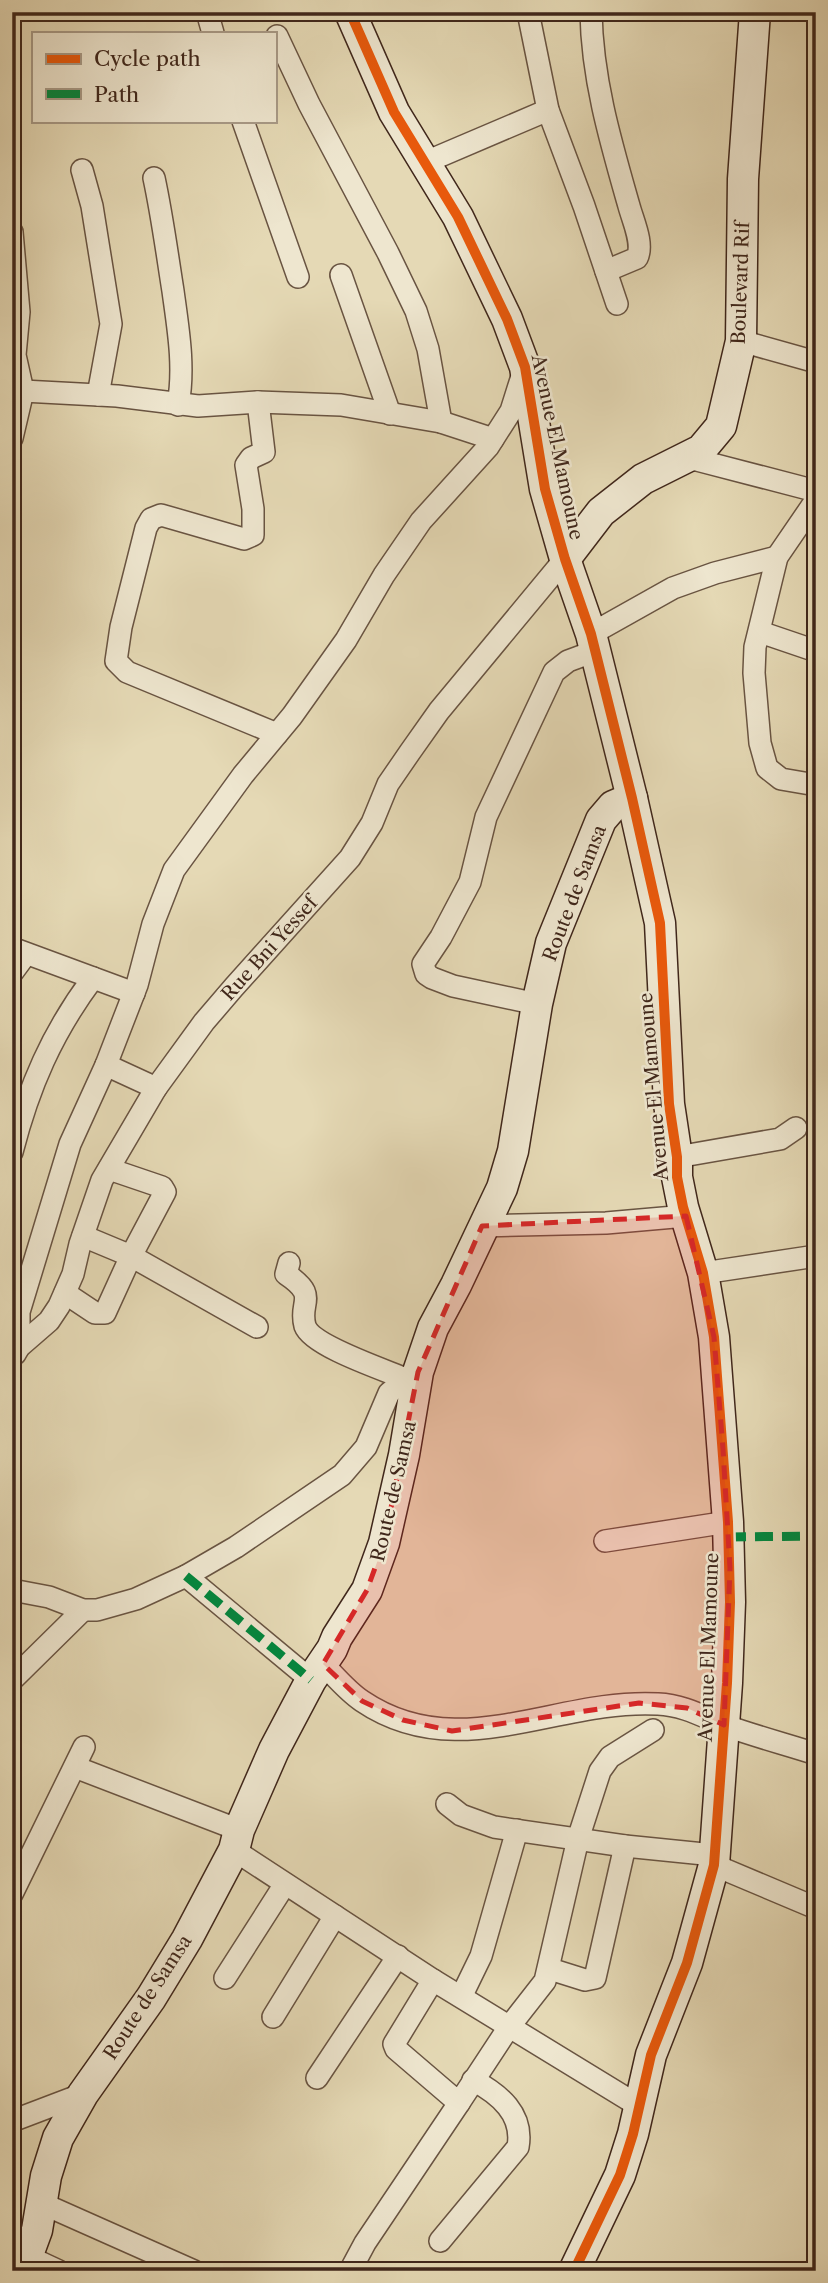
<svg xmlns="http://www.w3.org/2000/svg" width="828" height="2283" font-family="'Libre Caslon Text',serif">
<rect width="100%" height="100%" fill="#e5d9b5"/>
<filter id="stains"><feTurbulence type="fractalNoise" baseFrequency=".00286" numOctaves="4"/><feColorMatrix values="0 0 0 0 .2 0 0 0 0 .09 0 0 0 0 .02 0 0 0 .5 -.17"/></filter>
<radialGradient id="worn" r=".72"><stop offset=".6" stop-color="#630" stop-opacity="0"/><stop offset="1" stop-color="#630" stop-opacity=".3"/></radialGradient>
<g fill="none" stroke-linecap="round" stroke-linejoin="round">
<g stroke="#695442" stroke-width="24">
<g id="street">
<polyline points="207,12 213,33"/>
<polyline points="528,12 548,110 584,206 617,304"/>
<path d="M 591,12 C 592,79 611,143 629,206 C 633,221 644,244 637,258 L 606,271"/>
<polyline points="277,36 309,104 388,253 416,311 428,349 441,422"/>
<polyline points="243,121 298,277"/>
<polyline points="426,162 548,110"/>
<polyline points="82,170 92,206 111,324 98,395"/>
<path d="M 154,178 C 162,215 167,253 173,291 C 178,328 185,367 178,405"/>
<polyline points="12,232 19,312 15,355 23,391 12,438"/>
<polyline points="341,275 390,414"/>
<polyline points="741,341 816,362"/>
<polyline points="23,391 117,396 198,406 258,402 341,405 441,422 493,439"/>
<polyline points="258,402 264,452 251,458 246,465 253,509 253,535 244,539 161,515 151,519 146,528 121,627 116,661 127,672 277,734"/>
<polyline points="689,458 816,491"/>
<polyline points="816,500 777,557 755,647 754,673 760,743 767,768 781,779 816,785"/>
<polyline points="760,632 816,651"/>
<polyline points="591,634 673,588 715,573 777,557"/>
<polyline points="12,948 134,993"/>
<polyline points="12,973 26,954"/>
<polyline points="537,1004 453,986 432,978 426,974 423,964 441,937 470,882 486,817 554,672 568,661 595,651"/>
<polyline points="106,1065 156,1088"/>
<path d="M 12,1152 C 29,1086 52,1033 93,978"/>
<polyline points="677,1157 780,1139 796,1128"/>
<polyline points="482,1226 606,1223 686,1216"/>
<polyline points="83,1236 131,1256 257,1327"/>
<path d="M 289,1263 L 286,1274 C 320,1297 298,1301 305,1326 C 312,1346 385,1370 406,1379"/>
<polyline points="703,1273 816,1256"/>
<polyline points="65,1293 95,1313 105,1313 131,1256 165,1192 162,1187 109,1169"/>
<polyline points="19,1347 19,1312 70,1144 106,1065 137,985 153,924 174,870 243,775 292,716 346,640 384,575 421,521 488,447 511,411 523,373"/>
<polyline points="15,1354 19,1347 49,1321 59,1306 73,1274 80,1244 102,1180 156,1088 204,1022 234,987 350,858 372,823 388,784 410,752 439,711 565,559"/>
<polyline points="605,1541 728,1522"/>
<polyline points="186,1576 311,1680"/>
<polyline points="12,1590 49,1597 83,1610 97,1610 136,1599 186,1576 236,1547 342,1475 366,1447 389,1393 406,1379 418,1372"/>
<path d="M 323,1664 C 335,1676 347,1691 362,1701 C 458,1766 556,1698 658,1704 C 683,1705 702,1716 724,1725 C 754,1736 785,1744 816,1754"/>
<polyline points="12,1680 83,1610"/>
<polyline points="75,1767 239,1830"/>
<polyline points="447,1804 461,1815 494,1827 625,1846 714,1855"/>
<polyline points="234,1850 433,1980 639,2106"/>
<polyline points="714,1865 816,1908"/>
<polyline points="12,1894 84,1747"/>
<polyline points="550,1969 585,1980 595,1978 625,1846"/>
<polyline points="225,1978 285,1884"/>
<polyline points="433,1980 394,2044 396,2049 459,2103 509,2027 545,1981 578,1839 600,1771 610,1757 653,1730"/>
<polyline points="462,1995 481,1956 517,1830"/>
<polyline points="273,2017 335,1916"/>
<polyline points="317,2078 398,1956"/>
<polyline points="12,2121 83,2094"/>
<polyline points="41,2203 194,2271"/>
<path d="M 440,2241 L 518,2147 C 524,2114 499,2094 473,2080"/>
<polyline points="29,2257 59,2271"/>
<polyline points="350,2271 365,2243 459,2103"/>
</g>
</g>
<g stroke="#40271b" stroke-width="33">
<g id="secondary">
<polyline points="350,12 394,112 458,217 507,319 525,367 545,489 565,559 591,634 632,798 660,923 669,1104 677,1157 677,1177 683,1207 703,1273 714,1337 728,1522 730,1602 727,1683 714,1865 687,1963 651,2055 633,2134 620,2175 574,2271"/>
<polyline points="565,559 601,512 643,479 701,450 721,426 741,341 743,179 755,12"/>
<polyline points="22,2271 37,2230 46,2176 58,2138 83,2094 151,1998 187,1939 234,1850 239,1830 274,1750 311,1680 332,1649 337,1637 367,1590 384,1543 404,1455 418,1372 433,1328 456,1285 502,1188 513,1151 537,1004 551,943 601,820 613,806 632,798"/>
</g>
</g>
<use href="#street" stroke="#eee6cf" stroke-width="21"/>
<use href="#secondary" stroke="#eee6cf" stroke-width="30"/>
<g stroke="#00873e" stroke-width="9" stroke-dasharray="18 9" stroke-linecap="butt">
<polyline points="728,1537 816,1536"/>
<polyline points="186,1576 311,1680"/>
</g>
<g stroke="#eee6cf" stroke-width="15">
<polyline id="cycleway" points="350,12 394,112 458,217 507,319 525,367 545,489 565,559 591,634 632,798 660,923 669,1104 677,1157 677,1177 683,1207 703,1273 714,1337 728,1522 730,1602 727,1683 714,1865 687,1963 651,2055 633,2134 620,2175 574,2271"/>
</g>
<use href="#cycleway" stroke="#e8590c" stroke-width="10"/>
</g>
<path fill="#d62828" fill-opacity="0.2" stroke="#d62828" stroke-width="5" stroke-dasharray="14 9" stroke-linejoin="round" d="M 686,1216 L 714,1337 L 723,1449 L 730,1568 L 724,1725 L 687,1708 L 639,1703 L 452,1731 L 403,1720 L 362,1701 L 323,1664 L 367,1590 L 384,1543 L 418,1372 L 482,1226 Z"/>
<g text-anchor="middle" stroke-width="5" stroke-linejoin="round" paint-order="stroke">
<g font-size="19" fill="#40271b" stroke="#eee6cf">
<text transform="translate(740 283) rotate(-88)" y="7">Boulevard Rif</text>
<text transform="translate(558 447) rotate(78)" y="7">Avenue El Mamoune</text>
<text transform="translate(574 893) rotate(-69)" y="7">Route de Samsa</text>
<text transform="translate(269 948) rotate(-48)" y="7">Rue Bni Yessef</text>
<text transform="translate(653 1087) rotate(-95)" y="7">Avenue El Mamoune</text>
<text transform="translate(393 1491) rotate(-77)" y="7">Route de Samsa</text>
<text transform="translate(708 1647) rotate(-88)" y="7">Avenue El Mamoune</text>
<text transform="translate(147 1997) rotate(-57)" y="7">Route de Samsa</text>
</g>
</g>
<rect width="828" height="2283" fill="none" stroke="#e5d9b5" stroke-width="42"/>
<rect x="14" y="14" width="800" height="2255" fill="none" stroke="#40271b" stroke-width="3.5"/>
<rect x="21" y="21" width="786" height="2241" fill="none" stroke="#40271b" stroke-width="2"/>
<rect x="32" y="32" width="245" height="91" fill="#eee6cf" stroke="#a89a87" stroke-width="2"/>
<rect x="46" y="54" width="35" height="10" fill="#e8590c" stroke="#a89a87" stroke-width="2"/>
<text x="94" y="66" font-size="21" fill="#40271b">Cycle path</text>
<rect x="46" y="89" width="35" height="10" fill="#00873e" stroke="#a89a87" stroke-width="2"/>
<text x="94" y="102" font-size="21" fill="#40271b">Path</text>
<rect width="100%" height="100%" filter="url(#stains)"/>
<rect width="100%" height="100%" fill="url(#worn)"/>
</svg>
